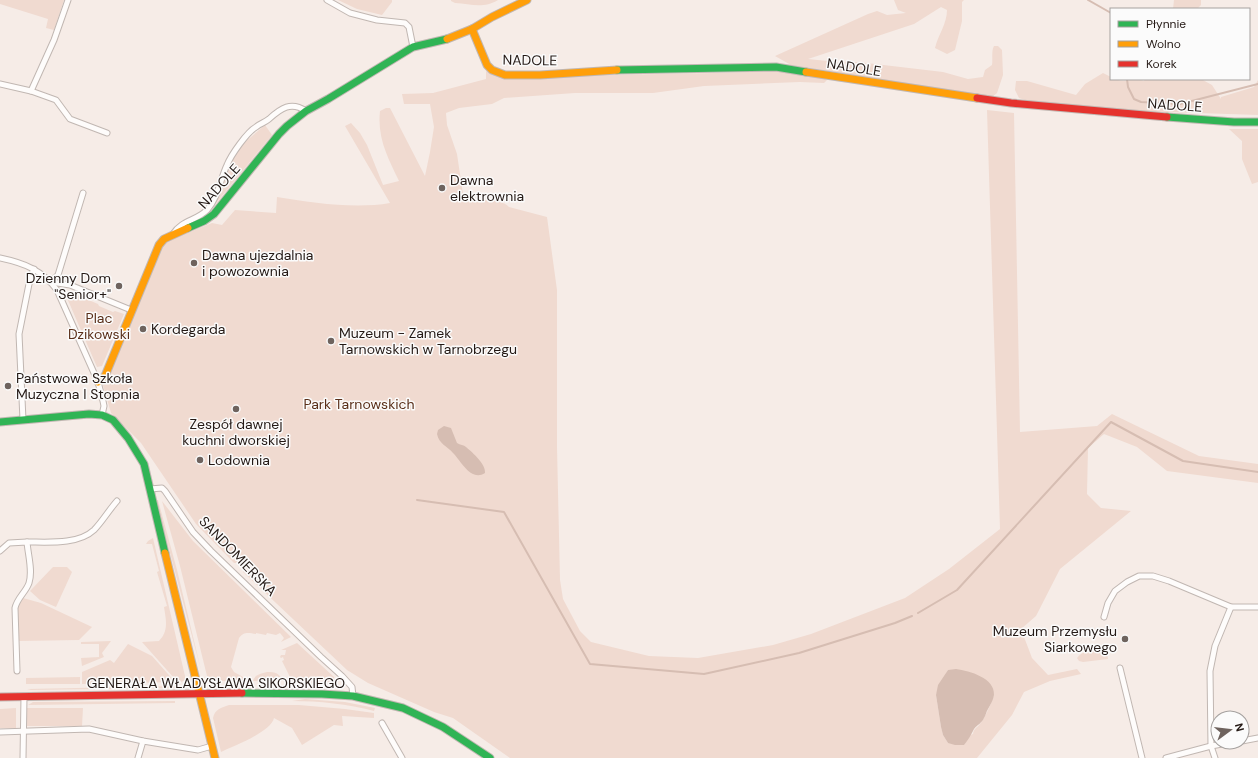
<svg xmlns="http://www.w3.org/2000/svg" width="1258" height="758" font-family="'DM Sans',sans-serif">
<rect width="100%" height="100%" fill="#f6ece7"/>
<g fill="#f0dad0" fill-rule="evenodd">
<polygon points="0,0 64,0 54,30 46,28 48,19 0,4"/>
<polygon points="338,0 392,0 392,2 382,15 357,9"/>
<path d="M 451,0 L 498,0 C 483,9 471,4 455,3 L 451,1 Z"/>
<path d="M 894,0 L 964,0 L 962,2 L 962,21 L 955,50 L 947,54 L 935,48 C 938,35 947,24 947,10 L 941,7 L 914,24 L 808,59 L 837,62 L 858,62 L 943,72 L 968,79 L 983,77 L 985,70 L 992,65 C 993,59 991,51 994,46 L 998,46 L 1002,50 L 1003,75 L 997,93 L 992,97 L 791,65 L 775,56 L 868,14 L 877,11 L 887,15 L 906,13 L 898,10 Z"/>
<polygon points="1174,0 1201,0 1201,5 1197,9 1173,9"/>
<path d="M 764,70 L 776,70 L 823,78 L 827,80 L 824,83 L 800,82 L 704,86 L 653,93 L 575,93 L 504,98 L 492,104 L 459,108 L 446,113 L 447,125 L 457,154 L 464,201 C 475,200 501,198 509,207 L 547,217 L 557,290 L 557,447 L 560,580 L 563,599 L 580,631 L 591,642 L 649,656 L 698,658 L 773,645 L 811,634 L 905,598 L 949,569 L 1000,529 L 987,110 L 1014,113 L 1020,432 L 1097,426 L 1112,414 L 1199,456 L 1258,464 L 1258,483 L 1167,471 L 1137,447 L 1104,434 L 1088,448 L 1087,494 L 1101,508 L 1131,511 L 1060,569 L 1036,616 L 1021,629 L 1032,658 L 1048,675 L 1077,669 L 1081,674 L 1050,681 L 1024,692 L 1012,715 L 977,758 L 510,758 L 453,718 L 434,712 L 368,683 L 347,670 L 243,572 L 243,566 L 240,563 L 234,563 L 196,524 L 141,443 L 111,413 L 102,382 L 163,243 L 212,223 L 222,225 L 235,210 L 276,213 L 277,197 C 312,203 356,209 390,203 L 345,126 L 351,123 L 360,133 L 367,145 L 383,185 L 399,181 C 388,158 377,138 380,111 L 386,108 L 390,108 L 425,176 L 430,152 L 434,127 L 430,104 L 404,104 L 402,94 L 433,93 L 486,79 L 486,71 L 499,77 L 715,73 L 749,72 ZM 948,670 L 994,694 C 992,702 985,718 980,724 C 977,728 974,728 973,734 L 948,743 L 943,735 L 941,727 L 936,695 Z"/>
<path d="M 1103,73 L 1111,77 L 1111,79 C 1116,79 1120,81 1124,81 C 1132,80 1137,79 1144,81 L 1145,79 L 1201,79 L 1212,85 L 1221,99 L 1221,97 L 1254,87 L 1258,80 L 1258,115 L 1138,111 L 1031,102 L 1019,98 L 1015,90 L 1016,81 L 1027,81 L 1076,95 L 1085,84 Z"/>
<polygon points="265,125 272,135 209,212 238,148"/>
<polygon points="1229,129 1258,129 1258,182 1252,184 1242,159 1242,141"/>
<polygon points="70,292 98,304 99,306 113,312 115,311 124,314 102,366 97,367 67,298"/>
<polygon points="156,500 158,500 177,570 201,670"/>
<path d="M 162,501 L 193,541 L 291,637 L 281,642 L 284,638 L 280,633 L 276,635 L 267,633 L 266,635 L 256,633 L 256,634 C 249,633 244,631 239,638 L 231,667 L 234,672 L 243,677 L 244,681 L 215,681 L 210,680 L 207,676 L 180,566 Z"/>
<path d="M 153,538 L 185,676 L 185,680 L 181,682 L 174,678 L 142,642 L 159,641 C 169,631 166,620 164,607 L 167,606 L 157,572 L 159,571 L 152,544 L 146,544 L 148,541 Z"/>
<polygon points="53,567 67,567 72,572 56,607 40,600 30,591"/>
<polygon points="23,598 41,603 92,627 79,640 18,641 17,609"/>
<polygon points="111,641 102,653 104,657 82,666 81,658 99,657 99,644 81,644 81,642"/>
<polygon points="297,643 334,677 334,681 332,682 292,681 282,661 284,660 283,657 281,658 280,657 281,655 285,655 286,650 281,650"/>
<polygon points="128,644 152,656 175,682 82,684 82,672 110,660 114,663"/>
<path d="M 1097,650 L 1107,653 L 1108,659 L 1083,662 L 1079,661 L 1077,658 C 1082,651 1089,651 1097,650 Z"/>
<path d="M 267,672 C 276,672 279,673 283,681 L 253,681 C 255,674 261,674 267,672 Z"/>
<polygon points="80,677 80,684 26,684 26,678"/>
<polygon points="174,686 175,688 31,690 27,689"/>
<path d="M 305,699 L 345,702 L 375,708 L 374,711 C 348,704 319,701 292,701 Z"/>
<polygon points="175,701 175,703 28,705 33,702"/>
<path d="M 229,705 L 299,705 L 345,709 L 374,713 L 374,718 L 342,716 L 343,726 L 334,725 L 302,745 L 292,728 L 274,718 C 271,732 234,746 221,752 L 213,718 C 215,709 221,708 229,705 Z"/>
<polygon points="16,708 16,728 0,728 0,709"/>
<polygon points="27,708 83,708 82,726 27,726"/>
</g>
<g fill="#d6bdb2">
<path d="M 444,426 L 451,428 L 457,443 C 460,445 464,445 466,447 C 473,453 486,464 485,473 C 471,482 461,461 453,453 C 447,446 439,444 437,434 L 438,430 Z"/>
<path d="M 956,669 C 970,671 995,678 994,695 C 993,701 990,705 988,709 C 986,712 986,715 984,718 C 982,723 977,725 974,729 C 971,735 968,740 964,745 L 955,745 L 948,743 L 943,735 L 941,727 L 936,695 L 938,685 L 948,670 Z"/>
</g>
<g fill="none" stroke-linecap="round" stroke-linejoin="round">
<g stroke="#d6bdb2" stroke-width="2">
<polyline points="1088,0 1111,13"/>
<polyline points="1127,79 1128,87 1134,99 1141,102 1180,104 1258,84"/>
<polyline points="417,500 504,512 590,664 704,674 799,653 895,623 912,616"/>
<polyline points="918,613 957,590 1111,422 1183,461 1258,472"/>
</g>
<g stroke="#c1b7b2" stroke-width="7">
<g id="street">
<polyline points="327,0 350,13 377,20 405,23 409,27 413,47"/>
<polyline points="0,84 31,91 56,100 70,119 107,133"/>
<polyline points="31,91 54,40 68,0"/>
<path d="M 173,234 C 182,220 196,221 207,210 C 218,198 220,180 227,165 C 231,155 247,132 256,127 C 261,123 264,123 269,119 C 281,108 291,101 306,111"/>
<path d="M 0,258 C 24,263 42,270 57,290 L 98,382 L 103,401 L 104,406 L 102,415"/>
<polyline points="51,282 58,275 83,193"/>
<polyline points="51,282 70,285 131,310"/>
<polyline points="23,420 19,334 30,279 34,269"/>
<polyline points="150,489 162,488 165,491 193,532 211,551 321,657 342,676 352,687 353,696"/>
<path d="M 27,542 C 47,542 78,545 94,530 C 102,522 109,510 117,501"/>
<path d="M 0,551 L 9,543 L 27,542 C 28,555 33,571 29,583 C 26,592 17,598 15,608 L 17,671"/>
<polyline points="1104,617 1108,603 1115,591 1127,582 1139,576 1153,576 1169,581 1231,607 1258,607"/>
<polyline points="1120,668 1142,758"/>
<polyline points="382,723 402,758"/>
<polyline points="0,732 89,729 143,741 198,750 212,746"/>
<polyline points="1242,741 1258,738"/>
<polyline points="23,758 24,697"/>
<polyline points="138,758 143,741"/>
<polyline points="1166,758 1211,746 1233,742"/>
<polyline points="1215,758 1211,746 1210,671 1215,646 1231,607"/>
</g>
</g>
<g stroke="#c1b7b2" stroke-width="9">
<g id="fast">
<polyline points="617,70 776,67 806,72"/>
<polyline points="1167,117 1234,122 1258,122"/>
<polyline points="188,228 204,221 214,214 279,134 287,126 306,111 328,99 413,47 447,39"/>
<polyline points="0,422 89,414 102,415 113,420 128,438 144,464 165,553"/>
<polyline points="242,693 322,694 353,696 403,708 443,727 490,758"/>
</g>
</g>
<g stroke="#c1b7b2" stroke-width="9">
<g id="slow">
<polyline points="472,29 487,65 492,70 505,75 540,75 617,70"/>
<polyline points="447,39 472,29 492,17 527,0"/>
<polyline points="806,72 977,98"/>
<polyline points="98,382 105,376 159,245 164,239 188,228"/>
<polyline points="165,553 215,758"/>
</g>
</g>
<g stroke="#c1b7b2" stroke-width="9">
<g id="jam">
<polyline points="977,98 1011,103 1167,117"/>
<polyline points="0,697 242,693"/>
</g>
</g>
<use href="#street" stroke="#fefcfb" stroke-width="5"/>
<use href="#fast" stroke="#30b455" stroke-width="7"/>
<use href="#slow" stroke="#ff9f0a" stroke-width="7"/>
<use href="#jam" stroke="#e5322d" stroke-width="7"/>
</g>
<g fill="#6e635e" stroke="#fbfbfb" stroke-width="1.5">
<circle cx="442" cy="188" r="4"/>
<circle cx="194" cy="263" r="4"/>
<circle cx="119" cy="286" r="4"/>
<circle cx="143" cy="329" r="4"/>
<circle cx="331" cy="341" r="4"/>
<circle cx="8" cy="386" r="4"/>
<circle cx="236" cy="409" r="4"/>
<circle cx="200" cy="460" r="4"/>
<circle cx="1125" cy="639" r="4"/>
</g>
<g text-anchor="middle" stroke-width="3" stroke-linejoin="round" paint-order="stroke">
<g font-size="14" fill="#241915" stroke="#fbfbfb">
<text transform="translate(530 60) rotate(1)" y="5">NADOLE</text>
<text transform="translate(854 67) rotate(9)" y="5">NADOLE</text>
<text transform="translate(1175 105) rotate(4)" y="5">NADOLE</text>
<text transform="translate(219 186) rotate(-48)" y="5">NADOLE</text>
<text transform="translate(238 556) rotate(46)" y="5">SANDOMIERSKA</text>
<text x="216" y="688">GENERAŁA WŁADYSŁAWA SIKORSKIEGO</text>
</g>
<g font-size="14" fill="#241915" stroke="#fbfbfb" text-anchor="start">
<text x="450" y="185">Dawna<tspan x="450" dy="16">elektrownia</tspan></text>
<text x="202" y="260">Dawna ujezdalnia<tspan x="202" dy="16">i powozownia</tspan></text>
<text x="111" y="283" text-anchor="end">Dzienny Dom<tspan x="111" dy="16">"Senior+"</tspan></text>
<text x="151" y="334">Kordegarda</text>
<text x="339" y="338">Muzeum - Zamek<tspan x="339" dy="16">Tarnowskich w Tarnobrzegu</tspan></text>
<text x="16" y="383">Państwowa Szkoła<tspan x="16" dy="16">Muzyczna I Stopnia</tspan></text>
<text x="236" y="429" text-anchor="middle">Zespół dawnej<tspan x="236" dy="16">kuchni dworskiej</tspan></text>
<text x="208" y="465">Lodownia</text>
<text x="1117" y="636" text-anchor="end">Muzeum Przemysłu<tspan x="1117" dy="16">Siarkowego</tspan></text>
</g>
<g font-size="14" fill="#5a2f19" stroke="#fbfbfb">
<text x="99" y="323">Plac<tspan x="99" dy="16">Dzikowski</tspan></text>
<text x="359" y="409">Park Tarnowskich</text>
</g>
</g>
<rect x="1110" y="8" width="140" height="72" fill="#fbfbfb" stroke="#a5a19f"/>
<rect x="1118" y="21" width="20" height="6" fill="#30b455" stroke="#a5a19f"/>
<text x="1146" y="28" font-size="12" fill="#241915">Płynnie</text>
<rect x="1118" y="41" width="20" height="6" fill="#ff9f0a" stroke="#a5a19f"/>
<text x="1146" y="48" font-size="12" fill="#241915">Wolno</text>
<rect x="1118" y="61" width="20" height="6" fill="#e5322d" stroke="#a5a19f"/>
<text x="1146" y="68" font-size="12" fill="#241915">Korek</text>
<g transform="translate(1230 730) rotate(75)"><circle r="19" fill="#fbfbfb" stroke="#a5a19f"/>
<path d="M0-3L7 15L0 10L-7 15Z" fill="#6e635e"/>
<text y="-6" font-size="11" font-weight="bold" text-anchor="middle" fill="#241915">N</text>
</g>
</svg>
